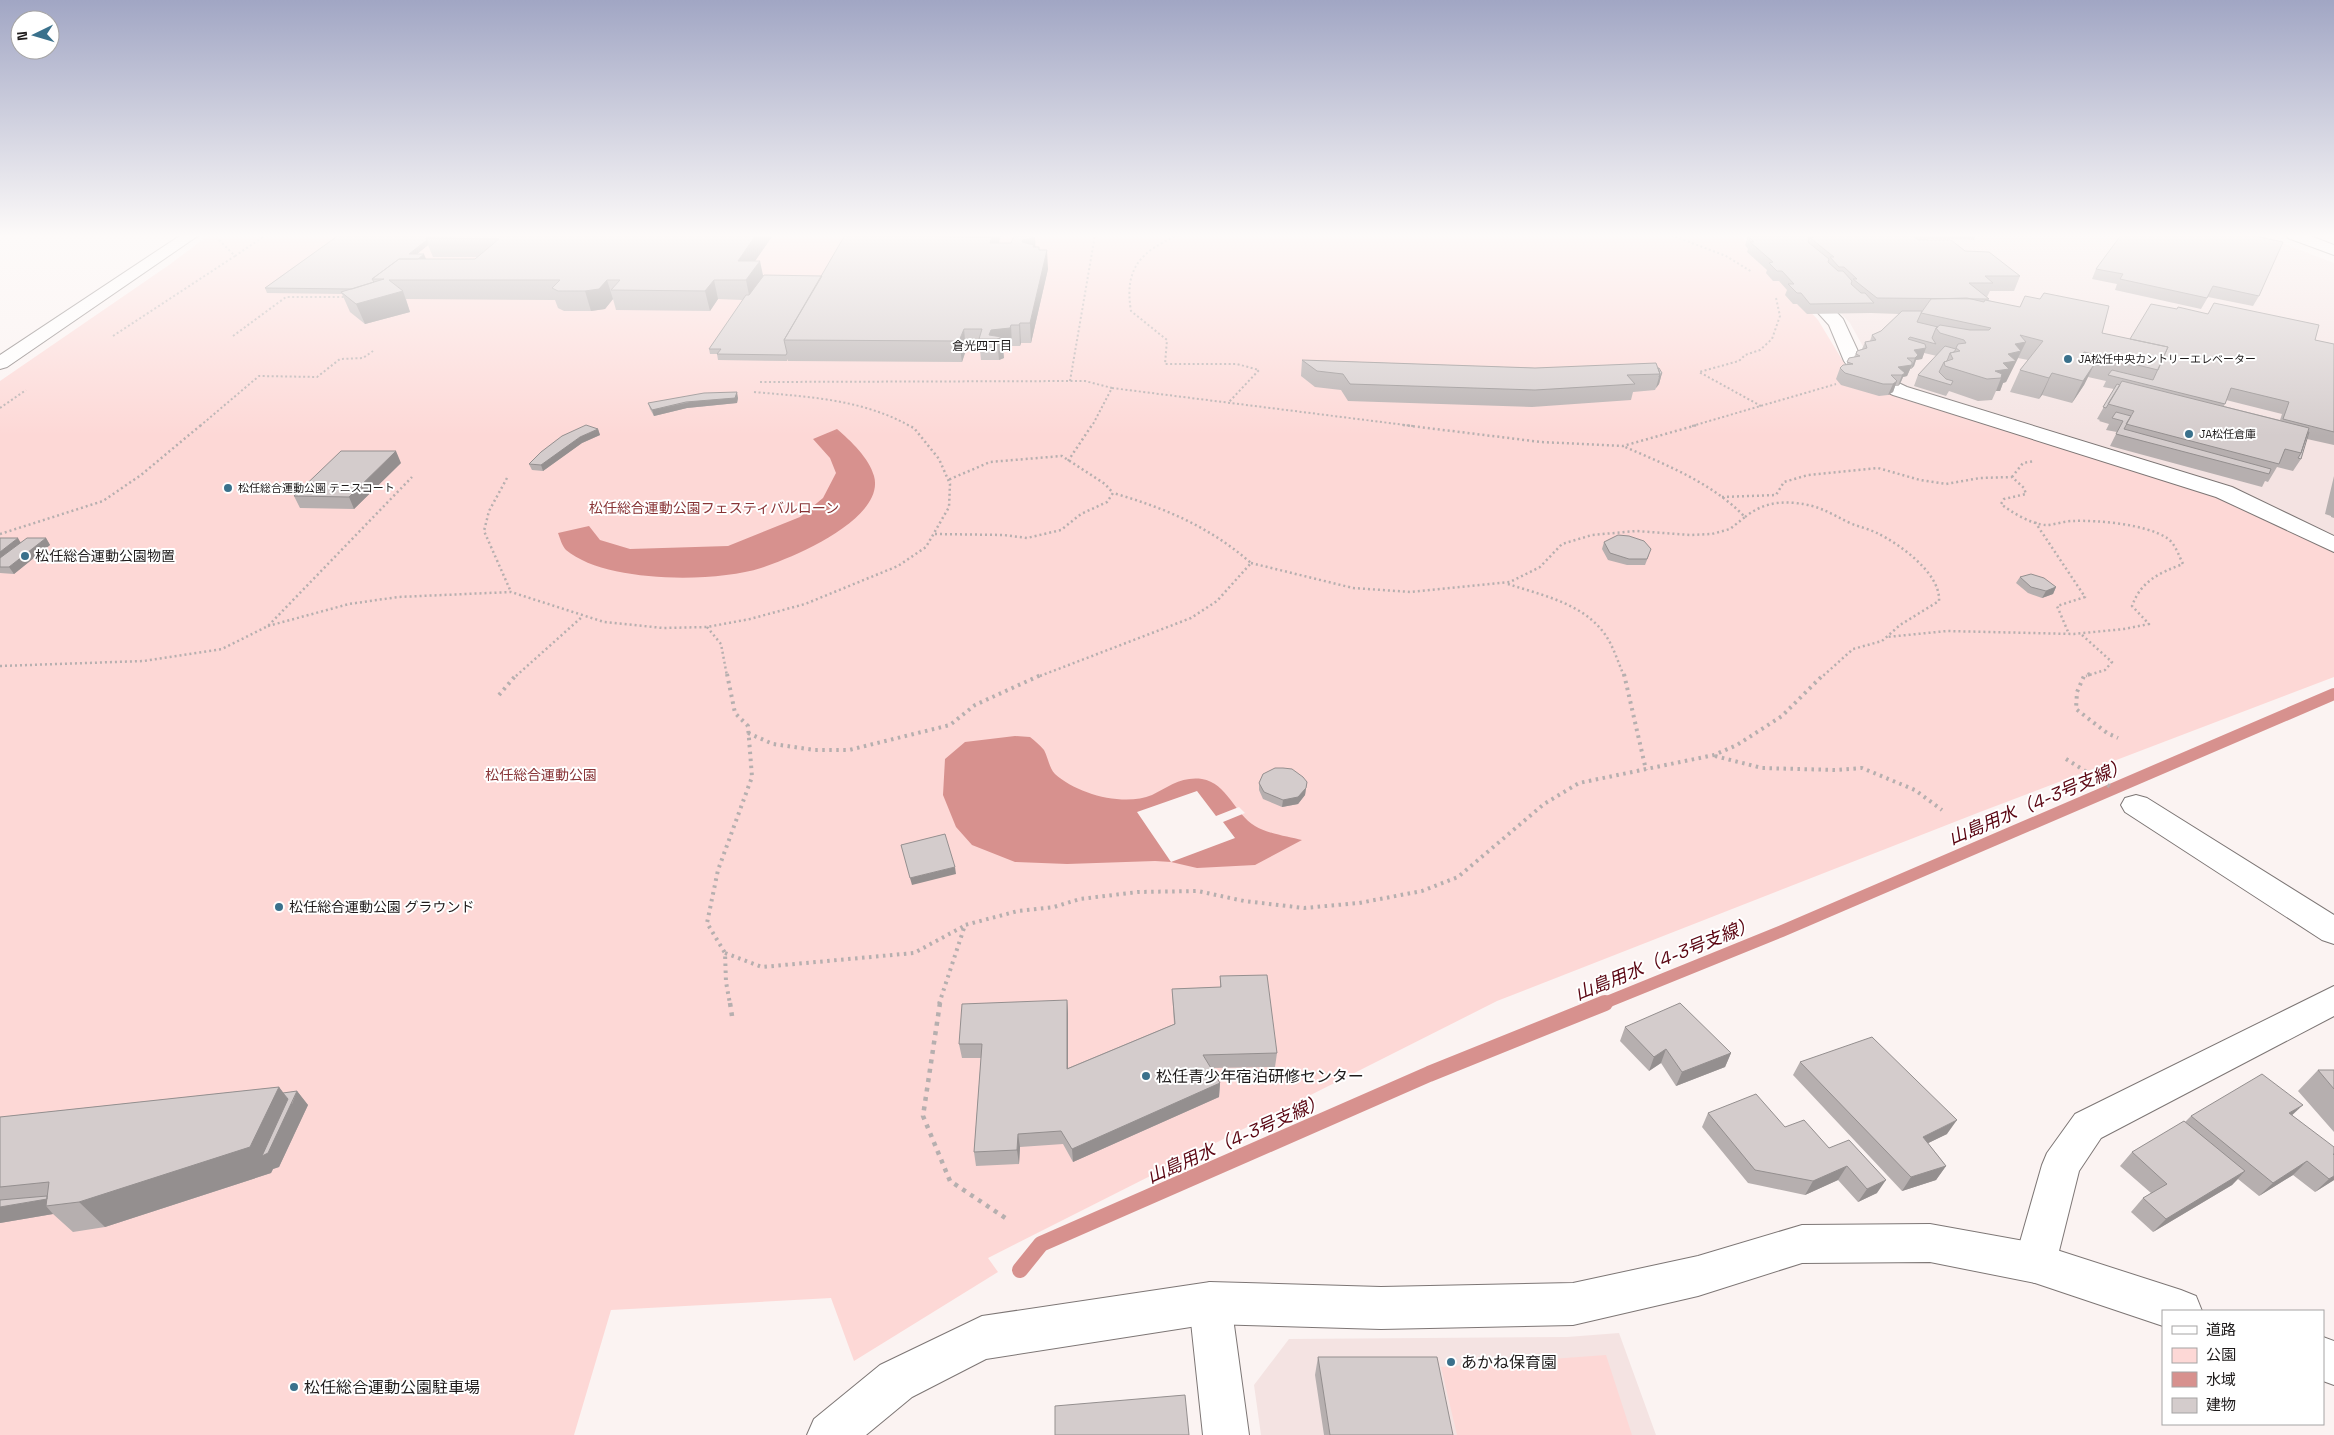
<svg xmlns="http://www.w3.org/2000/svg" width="2334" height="1435" font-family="'Space Grotesk','Noto Sans JP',sans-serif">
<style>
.built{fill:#f4e3e2}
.green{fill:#fdd8d6}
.water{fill:#d7918e}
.pier{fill:#fbf3f2}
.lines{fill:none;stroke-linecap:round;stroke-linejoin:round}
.stream-far1{stroke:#d7918e;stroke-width:12}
.stream{stroke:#d7918e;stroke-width:16}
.minor-casing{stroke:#7d7675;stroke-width:2}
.tertiary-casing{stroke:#7d7675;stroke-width:2}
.trunk-casing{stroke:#7d7675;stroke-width:2}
.path-far3{stroke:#b6afaf;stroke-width:2;stroke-dasharray:2 2.5;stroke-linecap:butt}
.path-far2{stroke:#b6afaf;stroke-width:2.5;stroke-dasharray:2 3;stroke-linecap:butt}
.path-far1{stroke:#b6afaf;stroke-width:4;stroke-dasharray:2.5 4.5;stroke-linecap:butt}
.path{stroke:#b6afaf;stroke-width:4.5;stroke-dasharray:4 5.5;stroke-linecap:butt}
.minor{fill:#fff;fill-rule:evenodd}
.tertiary{fill:#fff;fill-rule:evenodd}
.trunk{fill:#fff;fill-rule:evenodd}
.wall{fill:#b6afaf;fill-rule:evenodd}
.shaded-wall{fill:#948f8f}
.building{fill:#d4cccc;stroke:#948f8f}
.poi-dot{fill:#3a718c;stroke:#fff;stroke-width:2}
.labels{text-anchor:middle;stroke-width:4;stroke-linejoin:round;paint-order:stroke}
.far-poi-label{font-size:11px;fill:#1e1b1b;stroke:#fff;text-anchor:start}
.far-neighbourhood-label{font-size:12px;fill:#1e1b1b;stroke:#fff}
.park-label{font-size:14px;fill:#883436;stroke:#fff}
.poi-label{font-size:14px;fill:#1e1b1b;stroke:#fff;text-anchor:start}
.near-poi-label{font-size:16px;fill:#1e1b1b;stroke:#fff;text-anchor:start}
.near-water-label{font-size:18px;font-style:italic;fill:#5a0511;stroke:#fff}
</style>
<rect width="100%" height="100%" fill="#fbf3f2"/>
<path class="built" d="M1767,235h494l73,28v275l-423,-148 -35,-20 -26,-47z
M1619,1333l37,102h-395l-7,-50 35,-46 278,-2z"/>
<path class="green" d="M209,235h1531l78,85 34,56 47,22 279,83 46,17 110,54v125l-354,135 -483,189 -509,257 10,14 -144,89 -23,-63 -220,12 -37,125h-574v-1054l169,-116z
M1606,1355l26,80h-175l-16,-68z"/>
<path class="water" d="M837,429c14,12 32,29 37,47 12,43 -82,82 -113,92 -47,15 -156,15 -195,-18 -4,-4 -6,-12 -8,-17l31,-7 11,14 30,9 98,-3 72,-29 23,-19 13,-25 -6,-15 -17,-19z
M1015,736l15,1c5,4 10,8 14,13 4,7 5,18 11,24 22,20 69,33 97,21 16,-8 30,-19 50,-16 25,4 33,35 53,47 11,7 34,11 47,14l-47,25 -58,3 -26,-6 -16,-1 -88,3 -52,-2 -43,-17 -16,-18 -13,-32 2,-36 20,-17z"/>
<path class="pier" d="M1197,791l19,25 23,-9 6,6 -22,9 12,16 -64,24 -34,-50z"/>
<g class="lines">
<path class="stream-far1" d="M1602,1004l180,-73 552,-237"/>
<path class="stream" d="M1020,1270l21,-26 388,-170 176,-71"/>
<defs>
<path id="minor" d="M1747,235h16l80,84 19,41 7,9 38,18 325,100 102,49v16l-118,-55 -323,-102 -38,-18 -11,-16 -15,-36z
M2136,795l11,3 187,117v29l-12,-4 -197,-128 -4,-7 4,-7z
M2334,986v30l-233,122 -22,33 -23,92 -6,14 -15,6 -15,-6 -6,-14 28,-98 5,-12 28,-39z
M1210,1282l15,6 6,15 18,132h-46l-14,-132 6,-15z"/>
<path id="tertiary" d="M181,235h18l-192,132 -7,2v-14z
M1930,1224l105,19 146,47 15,6 6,15h-39v15l-128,-43 -105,-21 -128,1 -104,33 -125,29 -192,4 -171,-5 -224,35 -74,38 -46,38h-59l7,-16 66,-54 102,-49 228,-34 171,5 192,-4 125,-27 104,-31z
M2323,1337l11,4v44l-11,-4z"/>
<path id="trunk" d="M2286,235h22l26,10v10l-46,-17z"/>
</defs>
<use href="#minor" class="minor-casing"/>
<use href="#tertiary" class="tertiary-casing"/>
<use href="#trunk" class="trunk-casing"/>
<path class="path-far3" d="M1179,235c-39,16 -55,34 -48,76l36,29 -2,24h72l22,6 -30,32
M1671,235l55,21 26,16
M235,256l31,-21
M113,336l122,-80 -18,-18
M233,336l53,-39h61
M1070,381l25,-146
M760,382l325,-1 27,7 -20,38
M1112,388l301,38
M754,392c55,5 107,7 156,34
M1761,406l-62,-34 40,-11 6,-6 15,-5 12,-11 8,-23 -4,-18
M0,408l26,-18
M200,426l59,-50 58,1 23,-18 23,-1 10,-7
M1692,426l144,-42"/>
<path class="path-far2" d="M1403,425l138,17 82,4 74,-21
M1068,461l24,-36
M2012,477l11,-14 12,-2
M507,478l-18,33 -5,20 27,61
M1722,497l54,-2 8,-13 24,-7 70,-7 42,12 26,4 34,-6 32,-1 12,11 2,6 -22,5 -3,5c10,8 32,21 45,21 8,0 18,-4 27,-4 25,-1 72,3 94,17 8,5 12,18 16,26 -24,9 -42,17 -51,42l17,18 -25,5 -50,5 -127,-3 -60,6
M1745,517c15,-12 31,-16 50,-14 24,2 36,11 57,21 8,3 17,5 25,9 23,11 64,41 62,68l-39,24 -18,16 -29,8 -30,27
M2035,522l50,75 -28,9 12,28
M0,534l103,-33 38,-26 60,-50
M935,534l69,1 23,3 34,-8 20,-16 26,-12 6,-9 -8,-9 -43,-28 -72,6 -42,18
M1251,563l102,25 58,4 99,-10 30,-15 22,-23 30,-9 44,-4 54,4 22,-1 18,-5 15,-12c-34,-35 -79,-52 -122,-71
M1508,584c33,11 74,19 96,49 9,12 14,29 20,43
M268,626l81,-22 49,-7 113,-5 93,30 59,6 44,-1 43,-8 55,-15 93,-38 28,-19 23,-40 1,-23 -11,-25 -25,-31 -6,-3
M707,627l14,17 6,32
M2082,635l30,27 -7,8 -19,6
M0,666l144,-5 78,-12 46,-23 144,-149
M516,676l67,-60
M1040,676l151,-58 26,-17 34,-38c-41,-36 -86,-55 -138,-70"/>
<path class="path-far1" d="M727,674l8,39 13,13 4,51 -34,93 -11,53 18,30 1,29 4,22
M1624,674l22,96
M2090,674l-6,2 -7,16 -1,17 31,24 11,5
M499,695l18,-21
M748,733l25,11 42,6h34l101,-25 25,-20 68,-31
M1715,756l47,12 73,2 27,-2 53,22 27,20
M2066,759l45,28
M725,953l37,14 152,-14 50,-27
M939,1004l26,-79 53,-14 36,-4 26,-8 58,-7 60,-1 46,10 60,7 55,-5 63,-12 36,-14 86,-73 35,-21 135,-28 23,-10 45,-29 42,-42"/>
<path class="path" d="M730,1003l2,13
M940,1003l-17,113 27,65 57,38"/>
<use href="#minor" class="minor"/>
<use href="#tertiary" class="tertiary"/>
<use href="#trunk" class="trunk"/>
</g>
<path class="wall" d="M339,235h434l-18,26 8,15h59l23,-41h156l-2,8 40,4v3l9,19 -17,74h-10l-1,3h-8l-1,3 -8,1 1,8 -5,2h-18l-1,-10h-14l-4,12 -174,-1v-2l-1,2 -69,-1 -1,-6h-7l-1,-5 34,-49 -25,-1 -8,12 -94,-1 -3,-11 -8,10 -14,2h-27l-6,-3 -3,-8 -149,-1 4,13 -45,12 -15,-12 -8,-18 -75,-1 -2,-5zM428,245l5,12h44l-2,2h-49l-9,-5z
M1976,235l-2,5 -45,-1 -1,1 37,11 55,25 -6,15h-24l-3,6 2,2 -1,1 114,33 28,6 47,-30 31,5 6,-11 101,37 19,4v101l-27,-6 -6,20 -8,12 -16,-4 -9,15 -3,-1 -3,6 -152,-41 7,-14 -11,-2 3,-6 -10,-3 1,-1 -3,-1 17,-30 -11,-2 3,-6 -18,-4 -4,8 -12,18 -30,-8 -3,4 -29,-7 10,-22 8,-10 -10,-2 -12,24 -3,1 -3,8h-4l-4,9 -14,1 -29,-10 -3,5 -32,-10 4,-11 19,-19 -13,-3 -2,6 -6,1 -2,6 -3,3h-1l-3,7 -4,1 -3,7 -2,2h-3l-2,6 -5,3 -9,1 -38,-11 -5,-6 4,-11 6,-3 3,-7 5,-1 3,-6 5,-2 3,-7 5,-1 2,-6 9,-4 18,-17 -28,-1 -64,1 -10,-10h-4l-8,-9 2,-5 -8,-9h-6l-7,-8 1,-3 -20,-18 1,-3 -3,-4 3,-9zM2226,400l56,14 -2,6 -56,-14z
M2121,235l138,61 -6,10 -45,-9 -7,12 -86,-19 2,-6 -25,-5 4,-10z
M1302,360l233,8h123l4,5 -3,11 -3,4 -1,2 -22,2 -2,8 -99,7 -184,-6 -7,-11 -26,-3 -14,-11z
M738,398l-1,5 -50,5 -33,8 -4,-7 -2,-6z
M598,429l2,6 -18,8 -39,28 -11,-1 -3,-6z
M401,463l-47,46 -54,-1 -6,-12z
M2334,476v42l-3,-1v-1l-6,-2z
M0,538l21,4 25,-4 4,7 -36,29 -14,-1z
M1604,542l45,13 -4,10h-18l-19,-5 -6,-11z
M2020,577l36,10 -3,7 -11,4 -14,-5 -12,-10z
M1307,782l-2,13 -7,9 -16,3 -19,-8 -4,-9v-7z
M1220,976l57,77 -2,14 -64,1 9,15 -1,14 -146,65 -10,-18 -43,3 -1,17 -43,2 -2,-14 7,-94h-19l-3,-14 108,-44 1,14v54l106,-44 -2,-35 48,-2z
M1625,1027l106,26 -6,14 -49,19 -15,-23 -12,8 -29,-30z
M1800,1062l147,72 -19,9 18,23 -10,14 -34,11 -109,-116z
M2318,1070h16v62l-36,-41z
M279,1087l4,6 14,-2 11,14 -29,62 -6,2 -2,4 -166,54 -32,5 -20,-18 -53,9v-106z
M1708,1113l77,14 44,21 48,45 -19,9 -20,-22 -33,15 -57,-12 -46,-56z
M2292,1115l42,40v25l-19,12 -22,-17 -34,21 -21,-17 -6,6 -79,47 -22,-20 12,-14 8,-5 -31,-27 12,-14 53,-30 6,-6z
M1318,1357l135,78h-129l-9,-60z"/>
<path class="shaded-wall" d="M756,235h17l-31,45 -4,-19z
M995,235h6l-7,21 -2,-14z
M1035,238l1,18 -14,-14 1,-2z
M427,240l1,5 -17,14 -2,-5z
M1047,250l1,19 -17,74 -1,-20z
M424,254l2,5 -33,21z
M760,261l4,19 -14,20 -4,-20z
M607,280l6,19 -8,10 -14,2 -6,-20z
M714,280l4,19 -8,12 -5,-20z
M403,291l7,21 -45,12 -9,-20z
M1020,323l1,20 -1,3 -1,-21z
M1011,325l1,21 -1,3 -8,1 1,8 -5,2 -2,-21 -8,-4 2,-5z
M964,329l2,21 -4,12 -3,-21z
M2026,342l-20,40 -3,1 -3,8h-4l5,-13 -6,-7 20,-27z
M1926,348l-4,11 -6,1 -2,6 -3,3 4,-11 -1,-8z
M2095,363l-11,22 -12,18 11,-22z
M1912,365l-5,11 -4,1 -3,7 -2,2 4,-11 -4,-8z
M1662,373l-3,11 -3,4 3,-11z
M2052,373l-10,22 -3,4 10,-21z
M1897,381l-4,11 -5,3 5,-11z
M737,392l1,6 -1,5 -50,5 -33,8 -2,-6z
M598,429l2,6 -18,8 -39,28 -2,-6 39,-28z
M396,451l5,12 -47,46 -5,-12z
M18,538l4,7 -22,17v-10z
M46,538l4,7 -36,29 -5,-7z
M2056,587l-3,7 -11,4 4,-7z
M1306,788l-1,7 -7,9 -16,3 1,-7z
M955,867l1,7 -44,11 -2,-7z
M1067,1000l1,14v69l-1,-14z
M1666,1049l-5,14 -12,8 5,-14z
M1731,1053l-6,14 -49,19 6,-14z
M1220,1083l-1,14 -146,65 -1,-13z
M279,1087l13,17 5,-13 11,14 -29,62 -6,2 -2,4 -166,54 -26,-25z
M2303,1105l-14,13v-5z
M1957,1120l-10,14 -33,16 9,-13z
M1018,1134l2,13 -1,17 -2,-14z
M2307,1161l-14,14 -34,21 14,-13z
M1847,1166l-9,14 -33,15 8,-14z
M1946,1166l-10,14 -34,11 9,-14z
M2245,1171l-13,14 -79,47 13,-13z
M2334,1176v4l-19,12 14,-13z
M1886,1180l-9,13 -19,9 9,-13z
M65,1196l-19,10 7,8 -53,9v-16z"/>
<path class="building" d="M339,235h91l-4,3 1,2 -18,14h15l-6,5h-19l-27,20 2,3 -22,7 -87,-1z
M430,235h326l-18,26h22l-14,19h-32l-9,11 -94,-1 9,-10h-13l-8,9 -14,2h-27l-6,-3 8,-8h-171l14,11 -47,13 -15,-12 43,-13h-12l27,-20h76l24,-20 -73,-1z
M845,235l147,2 -2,6h21l3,-7h16l5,2 -12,2 -1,2 12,3 -1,2h6v3h8l-17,73h-10l-1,2h-8l-1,3 -19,2 -2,5 13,2 -5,2h-18l3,-10h-18l-5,12 -175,-1z
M876,235h119l-3,7v-5l-117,-1z
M1812,235h100l6,5h33l14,11 24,1 31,24h-35l8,7h-24l20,16 -112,-1 -24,-19h4l-13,-12h-5l-9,-10h4l-25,-20h5z
M2121,235h129l33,7 -24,54 -46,-10 -6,12 -87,-19 3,-5 -27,-5z
M1748,236h58l3,2 -1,4 21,17 -1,3 10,9h5l9,10 -1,3 10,9h4l9,10 -64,1 -9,-11h-4l-9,-9h6l-12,-13h-5l-8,-8 4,-1 -23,-20h4z
M764,275l58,1 -38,64 3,13 -1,2 -69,-1 4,-5h-12l37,-54h3z
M2044,293l65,13 -7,27 66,14 -10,23 -74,-18 -1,3 12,8 -12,18 -31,-8 -3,5 -29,-8 23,-29 -23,-6 6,7 -11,2 6,7 -13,3 8,7 -13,2 6,6 -14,2 7,3 -1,4 -14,1 -42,-13 -1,-4 9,-3 -3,-6 10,-2 -4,-3 2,-4 8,-1 -2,-3 -24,-7 -4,-5 4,-3 30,5h19l2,-2 -70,-15 10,-14 36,-1 17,4 1,-2 35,7 5,-11 15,3z
M2214,303l105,22 -4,15 19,4v88l-51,-13 6,-17 -58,-14 -6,16 -117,-29 4,-5 41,10 15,-33 -38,-8 21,-35 26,5 1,-2 30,7z
M1902,311h20l-5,11 21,5 -2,1 -4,10 4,6 -26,-7 -2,2 17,5 1,4 -12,2 4,5 -3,3h-8l5,4v3l-14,2 7,6 -3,2h-11l6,6 -4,3h-10l-38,-11 -5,-5 3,-3 10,-1 -6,-2 2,-4 11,-2 -4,-2 1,-3 10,-3 -2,-6 11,-2 -4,-5 9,-4z
M1945,346l11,3 -2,3 -4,1 -3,8 -3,1 -5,10 7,7 7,2 -2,4 -33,-10z
M1302,360l233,8 121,-5 4,11 -33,1 8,9 -100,6 -185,-6 -7,-10 -26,-3z
M1658,368h1l3,5 -3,4 1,-3z
M2122,381l187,47 -8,25 -16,-4 -6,15 -153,-40 8,-13 -26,-7z
M2117,384l3,1 -14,23 -3,-1z
M737,392l-2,6 -49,4 -34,8 -4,-7 56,-10z
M2116,412l15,4 -7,13 147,40 -2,5 -153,-40 7,-13 -11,-3z
M586,425l12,4 -18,8 -39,28 -12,-1 12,-12 21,-16z
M2308,432h1l-8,27 -3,-1 3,-5z
M341,451h55l-47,46 -55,-1z
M1618,535l11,1 15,5 7,8 -4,10h-18l-19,-6 -6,-11z
M0,538h18l-18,14z
M27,538h19l-37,29h-9v-9z
M2031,574l13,4 12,9 -10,4 -15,-4 -11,-10z
M1275,768h8l9,1 11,8 4,5 -1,6 -8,9 -15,3 -19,-8 -5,-9 4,-9z
M945,834l10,33 -45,11 -9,-33z
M1267,975l10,78 -74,2 17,28 -148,66 -11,-18 -43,3 -1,16 -43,2 8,-108h-23l3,-40 105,-4v69l108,-45 -3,-35 49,-2 -1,-11z
M1680,1003l51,50 -49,19 -16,-23 -12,8 -29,-30z
M1872,1037l85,83 -34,17 23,29 -35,11 -111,-115z
M2318,1070h16v19z
M2262,1074l41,31 -14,8 45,34v7h-1l1,1v21l-5,3 -22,-18 -34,22 -82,-67z
M279,1087l-29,60 -171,55 -33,4 3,-24 -49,5v-70z
M297,1091l-29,62 -6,3 26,-57 -5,-6z
M1756,1094l29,33 19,-7 25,28 20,-8 37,40 -19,9 -20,-23 -34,15 -58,-11 -47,-57z
M2184,1121l61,50 -79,48 -23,-21 24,-14 -35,-32z
M47,1196v3l-47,8v-7z
M1318,1357h119l16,78h-123z
M1185,1395l4,40h-134v-29z"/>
<linearGradient id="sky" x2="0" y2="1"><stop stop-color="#a1a6c4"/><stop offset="0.54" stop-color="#fdfaf9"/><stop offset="1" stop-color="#fdfaf9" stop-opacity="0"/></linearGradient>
<rect width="2334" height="436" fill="url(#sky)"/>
<g class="poi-dot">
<circle cx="2068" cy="359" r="5"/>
<circle cx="2189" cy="434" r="5"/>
<circle cx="228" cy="488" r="5"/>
<circle cx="25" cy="556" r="5"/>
<circle cx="279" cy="907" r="5"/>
<circle cx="1146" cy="1076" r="5"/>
<circle cx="1451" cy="1362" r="5"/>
<circle cx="294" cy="1387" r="5"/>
</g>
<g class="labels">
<g class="far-poi-label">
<text x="2078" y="363">JA松任中央カントリーエレベーター</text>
<text x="2199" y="438">JA松任倉庫</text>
<text x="238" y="492">松任総合運動公園 テニスコート</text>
</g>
<g class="far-neighbourhood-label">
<text x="982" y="350">倉光四丁目</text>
</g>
<g class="park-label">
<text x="714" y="513">松任総合運動公園フェスティバルローン</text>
<text x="541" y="780">松任総合運動公園</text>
</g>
<g class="poi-label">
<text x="35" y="561">松任総合運動公園物置</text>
<text x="289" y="912">松任総合運動公園 グラウンド</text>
</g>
<g class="near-poi-label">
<text x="1156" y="1082">松任青少年宿泊研修センター</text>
<text x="1461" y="1368">あかね保育園</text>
<text x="304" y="1393">松任総合運動公園駐車場</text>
</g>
<g class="near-water-label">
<text transform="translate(2038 802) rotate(-23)" y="6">山島用水（4-3号支線）</text>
<text transform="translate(1665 959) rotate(-22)" y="6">山島用水（4-3号支線）</text>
<text transform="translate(1236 1139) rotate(-24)" y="6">山島用水（4-3号支線）</text>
</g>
</g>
<rect x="2162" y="1310" width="162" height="115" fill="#ffffff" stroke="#a5a4a4"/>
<rect x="2172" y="1326" width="25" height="8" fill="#ffffff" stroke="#a5a4a4"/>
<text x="2206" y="1335" font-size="15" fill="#1e1b1b">道路</text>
<rect x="2172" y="1348" width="25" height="15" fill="#fdd8d6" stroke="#a5a4a4"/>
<text x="2206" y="1360" font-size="15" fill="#1e1b1b">公園</text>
<rect x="2172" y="1372" width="25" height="15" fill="#d7918e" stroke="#a5a4a4"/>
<text x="2206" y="1385" font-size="15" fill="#1e1b1b">水域</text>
<rect x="2172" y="1398" width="25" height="15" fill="#d4cccc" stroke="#a5a4a4"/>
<text x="2206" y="1410" font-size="15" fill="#1e1b1b">建物</text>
<g transform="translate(35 35) rotate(265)"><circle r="24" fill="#ffffff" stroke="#a5a4a4"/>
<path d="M0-4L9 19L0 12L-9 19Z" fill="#3a718c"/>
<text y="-8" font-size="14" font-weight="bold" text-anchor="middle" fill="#1e1b1b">N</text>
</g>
</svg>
